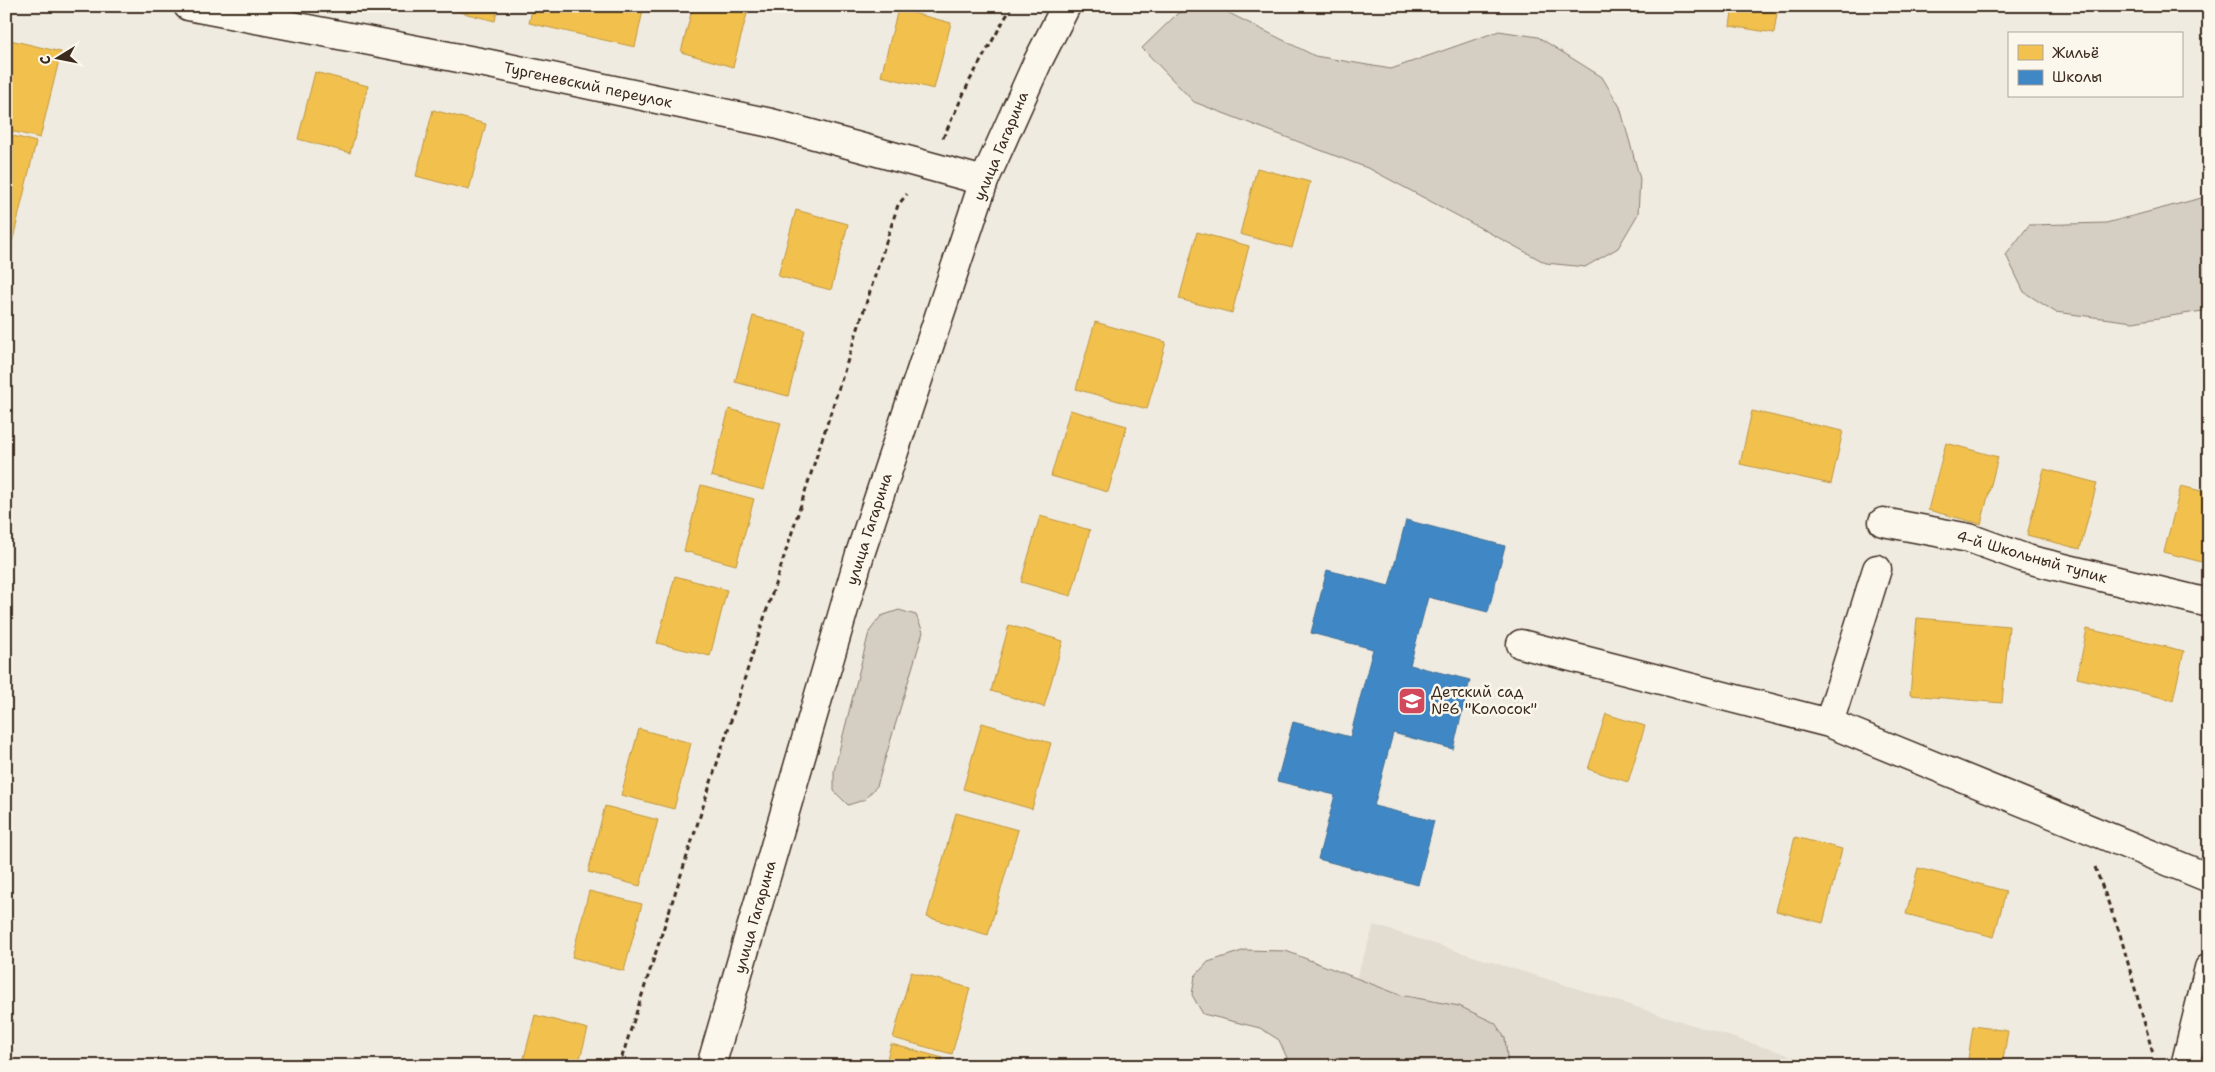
<svg xmlns="http://www.w3.org/2000/svg" width="2215" height="1072" font-family="'Shantell Sans',sans-serif">
<style>
.built{fill:#e2dcd1}
.green{fill:#d5cec3;stroke:#887c70}
.homes{fill:#f2c14e;stroke:#bb9440}
.schools{fill:#3f88c5;stroke:#3e6c93}
.lines{fill:none;stroke-linecap:round;stroke-linejoin:round}
.minor-casing{stroke:#3b2a1e;stroke-width:31}
.major-casing{stroke:#3b2a1e;stroke-width:31}
.path{stroke:#3b2a1e;stroke-width:3;stroke-dasharray:5 4;stroke-linecap:butt}
.minor{stroke:#fbf7ec;stroke-width:28}
.major{stroke:#fbf7ec;stroke-width:28}
.labels{text-anchor:middle;stroke-width:5;stroke-linejoin:round;paint-order:stroke}
.street-label{font-size:15px;fill:#3b2a1e;stroke:#fbf7ec}
.poi-label{font-size:15px;fill:#3b2a1e;stroke:#fbf7ec;text-anchor:start}
</style>
<rect width="100%" height="100%" fill="#f0ebe0"/>
<filter id="ink" filterUnits="userSpaceOnUse"><feTurbulence type="fractalNoise" baseFrequency=".02" numOctaves="2"/><feDisplacementMap in="SourceGraphic" scale="10" xChannelSelector="R" yChannelSelector="G"/><feConvolveMatrix kernelMatrix="1 2 1 2 8 2 1 2 1" color-interpolation-filters="sRGB"/></filter>
<g filter="url(#ink)">
<path class="built" d="M1374,925l450,141h-497z"/>
<path class="green" d="M1215,6l100,50 76,13 108,-38 39,6 64,40 18,30 20,72 -2,35 -20,34 -33,19 -39,-4 -176,-94 -176,-67 -52,-54 36,-35z
M2209,196v114l-76,12 -78,-10 -31,-20 -18,-37 23,-30 77,-2z
M899,610l17,5 7,17 -46,154 -13,14 -16,5 -14,-14v-20l35,-139 12,-16z
M1245,950l41,1 114,44 59,11 36,17 10,15 3,28h-226l5,-8 -8,-18 -19,-12 -57,-14 -11,-19 3,-19 13,-14z"/>
<path class="homes" d="M436,6h62l-3,15z
M533,6h111l-9,41 -106,-24z
M693,6h56l-16,61 -52,-15z
M1733,6h45l-4,27 -44,-7z
M898,9l53,14 -17,66 -53,-13z
M6,39l55,13 -21,86 -34,-8z
M315,72l53,14 -18,67 -52,-14z
M433,110l53,14 -17,66 -53,-14z
M6,134l30,8 -24,101 -6,-1z
M1257,168l53,14 -18,66 -52,-14z
M796,210l52,14 -17,66 -53,-14z
M1197,232l52,14 -17,67 -53,-14z
M753,316l52,14 -17,66 -53,-14z
M1095,322l71,20 -19,67 -71,-20z
M729,409l52,14 -17,67 -53,-14z
M1070,410l57,16 -19,66 -57,-16z
M1752,411l91,20 -12,53 -91,-20z
M1946,443l52,14 -17,67 -53,-14z
M2044,469l53,14 -17,66 -53,-14z
M701,485l53,14 -18,66 -52,-14z
M2181,486l28,7v71l-45,-12z
M1040,516l50,14 -19,66 -50,-14z
M675,576l52,14 -17,66 -53,-13z
M1917,618l92,8 -7,77 -92,-8z
M1009,625l54,16 -19,66 -53,-16z
M2087,629l97,22 -11,49 -96,-22z
M1606,714l39,12 -17,56 -40,-13z
M982,723l69,20 -19,66 -69,-20z
M639,729l52,14 -17,66 -53,-14z
M605,806l53,14 -18,66 -52,-14z
M956,813l62,17 -30,105 -61,-18z
M1795,837l47,12 -19,74 -47,-12z
M1918,868l88,23 -12,46 -88,-23z
M589,891l53,13 -18,67 -52,-14z
M911,972l59,16 -18,66 -59,-16z
M535,1015l53,14 -10,37h-56z
M1973,1026l35,5 -6,35h-35z
M891,1044l52,14 -2,8h-56z"/>
<path class="schools" d="M1406,520l99,26 -17,66 -60,-15 -18,68 60,15 -17,69 -60,-16 -19,73 60,15 -16,64 -100,-26 17,-64 -58,-14 16,-59 57,15 23,-88 -62,-16 16,-63 62,16z"/>
<g class="lines">
<defs>
<path id="minor" d="M188,6l302,58 281,59 213,58
M1883,522l86,16 58,21 182,44
M1521,644l308,79 380,155
M1829,723l48,-154
M2185,1066l24,-98"/>
<path id="major" d="M711,1066l149,-512 124,-373 54,-120 28,-55"/>
</defs>
<use href="#minor" class="minor-casing"/>
<use href="#major" class="major-casing"/>
<path class="path" d="M943,138l27,-58 42,-74
M2095,867l25,67 33,120
M619,1066l279,-861 9,-11"/>
<use href="#minor" class="minor"/>
<use href="#major" class="major"/>
</g>
</g>
<defs>
<symbol id="school-square" viewBox="-11 -11 22 22"><rect x="-9" y="-9" width="18" height="18" rx="4" fill="#d1495b" stroke="#fbf7ec"/><path d="M0-5L7-2L0 1L-7-2ZM-4 1L0 2.5L4 1V4Q0 6-4 4Z" fill="#fff"/></symbol>
</defs>
<g fill-rule="evenodd">
<use href="#school-square" x="1396" y="685" width="32" height="32"/>
</g>
<g class="labels">
<g class="street-label">
<text transform="translate(588 85) rotate(12)" y="5">Тургеневский переулок</text>
<text transform="translate(1001 146) rotate(-67)" y="5">улица Гагарина</text>
<text transform="translate(869 529) rotate(-72)" y="5">улица Гагарина</text>
<text transform="translate(2032 557) rotate(16)" y="5">4-й Школьный тупик</text>
<text transform="translate(755 917) rotate(-74)" y="5">улица Гагарина</text>
</g>
<g class="poi-label">
<text x="1431" y="697">Детский сад<tspan x="1431" dy="17">№6 "Колосок"</tspan></text>
</g>
</g>
<rect width="2215" height="1072" fill="none" stroke="#fbf7ec" stroke-width="25"/>
<rect x="12" y="12" width="2190" height="1047" fill="none" stroke="#3b2a1e" stroke-width="2" filter="url(#ink)"/>
<rect x="2008" y="32" width="175" height="65" fill="#fbf7ec" stroke="#aea59a"/>
<rect x="2018" y="45" width="25" height="15" fill="#f2c14e" stroke="#aea59a"/>
<text x="2052" y="58" font-size="15" fill="#3b2a1e">Жильё</text>
<rect x="2018" y="70" width="25" height="15" fill="#3f88c5" stroke="#aea59a"/>
<text x="2052" y="82" font-size="15" fill="#3b2a1e">Школы</text>
<g transform="translate(58 58) rotate(260)" stroke="#fbf7ec" stroke-width="4" paint-order="stroke">
<path d="M0-4L9 19L0 12L-9 19Z" fill="#3b2a1e"/>
<text y="-8" font-size="14" font-weight="bold" text-anchor="middle" fill="#3b2a1e">С</text>
</g>
</svg>
